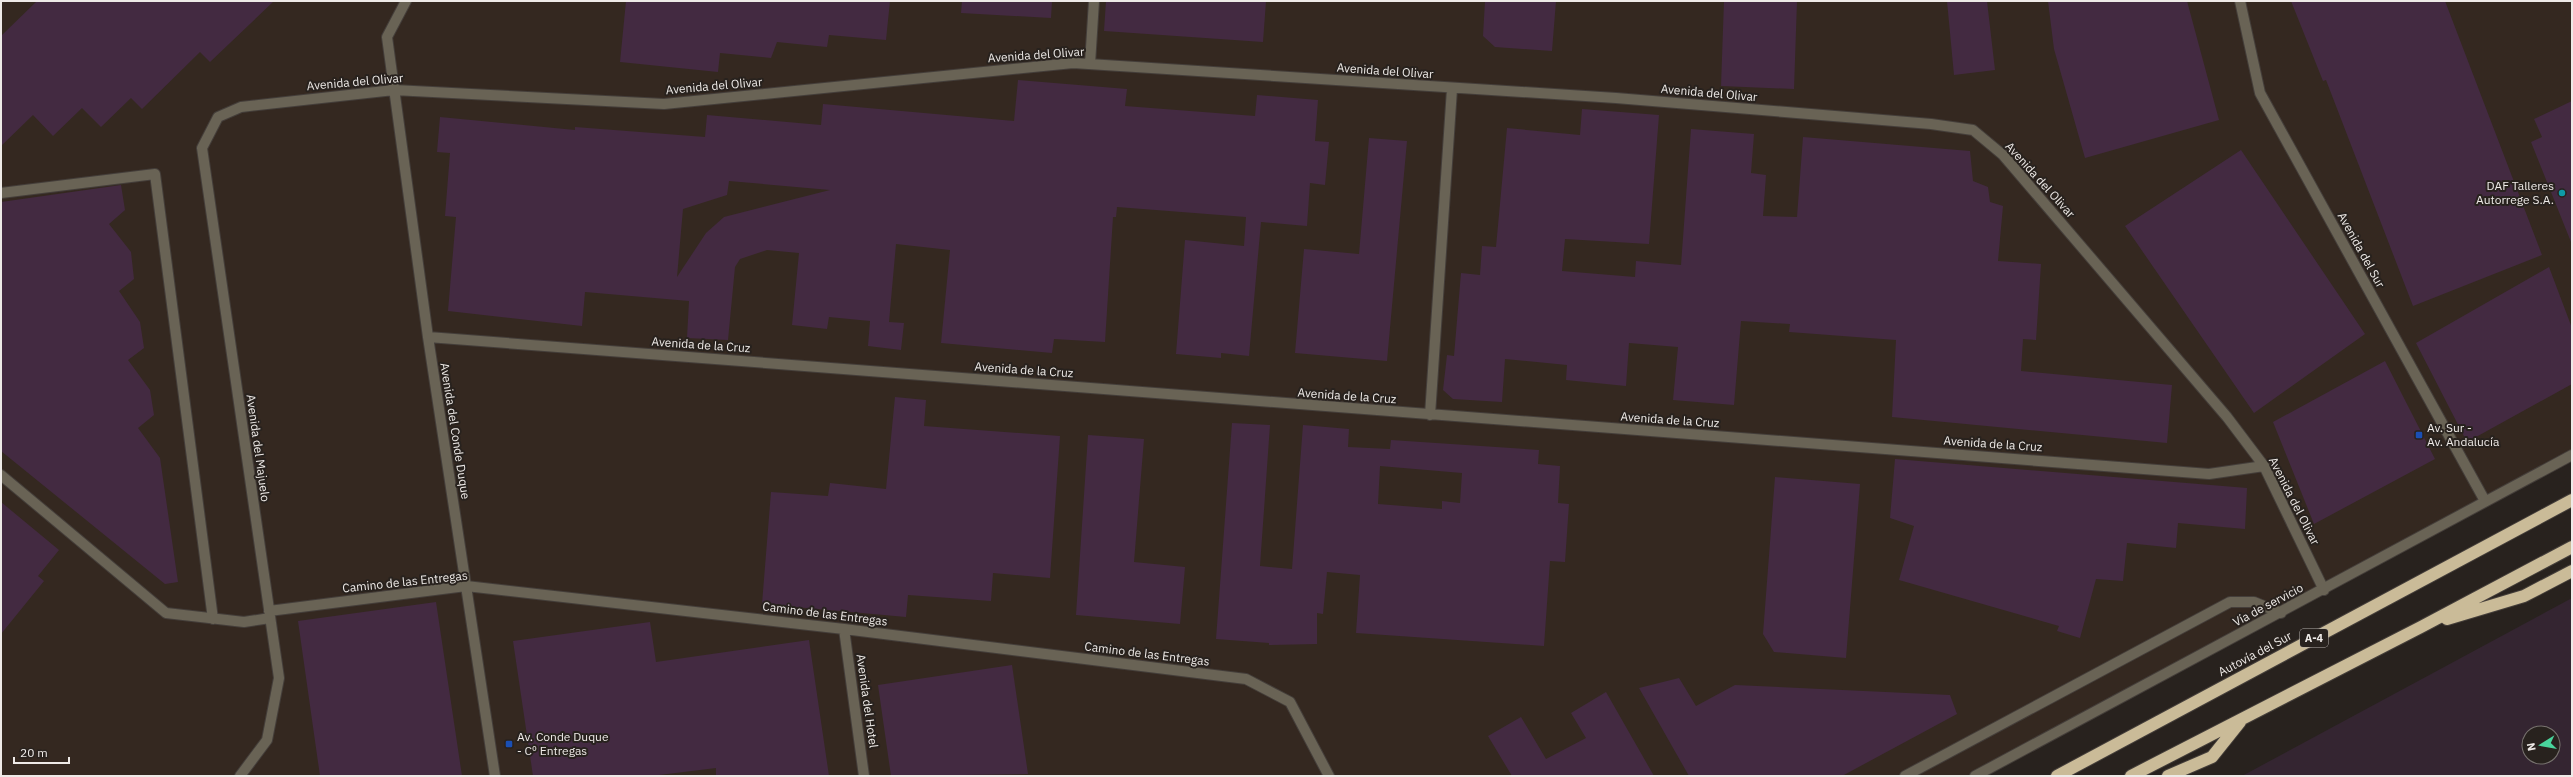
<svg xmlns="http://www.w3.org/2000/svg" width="2573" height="777" font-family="'IBM Plex Sans',sans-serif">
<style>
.built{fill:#342820}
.education{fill:#342531;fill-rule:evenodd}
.building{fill:#432a41;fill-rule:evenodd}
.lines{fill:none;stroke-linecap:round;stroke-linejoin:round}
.minor-casing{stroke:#443e3a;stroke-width:12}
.highway-casing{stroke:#443e3a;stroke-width:14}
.minor{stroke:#696355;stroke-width:10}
.highway{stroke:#cabb98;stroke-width:12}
.culture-dot{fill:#0f9aa8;stroke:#28221e;stroke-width:1.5}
.transit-dot{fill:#1a4fb4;stroke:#28221e;stroke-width:1.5}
.labels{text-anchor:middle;stroke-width:4;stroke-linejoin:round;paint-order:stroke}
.shield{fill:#28221e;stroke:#b3aeab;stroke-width:1}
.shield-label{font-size:11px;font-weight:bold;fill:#eeeae7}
.street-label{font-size:12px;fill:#eeeae7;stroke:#28221e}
.poi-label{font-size:12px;fill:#eeeae7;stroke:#28221e;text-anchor:start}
</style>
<rect width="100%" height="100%" fill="#28221e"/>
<path class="built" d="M1,1h2571v457l-597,318h-1974z"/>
<path class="education" d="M2572,598v178h-330zM2529,733h24v24h-24z"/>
<path class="building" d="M37,1h237l-64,61 -10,-10 -58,57 -11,-11 -30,29 -19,-19 -29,28 -20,-21 -32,31v-110z
M626,1h264l-4,39 -57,-5 -2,12 -50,-5 -6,16 -51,-5 -2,19 -98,-10z
M962,1h90l-1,17 -90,-5z
M1106,1h160l-3,41 -159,-11z
M1485,1h71l-4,50 -57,-4 -12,-11z
M1724,1h73l-3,88 -73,-3z
M1947,1h40l8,69 -41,5z
M2048,1h139l32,119 -134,38 -31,-109z
M2291,1h154l97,254 -129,51 -87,-226 -3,1z
M1018,80l109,9 -2,17 130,10 2,-21 61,5 -3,41 14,1 -4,43 -15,-2 -3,43 -46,-4 -12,134 -28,-3v5l-45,-4 9,-114 59,6 2,-29 -129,-10 -1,10h-3l-8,125 -51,-3 -2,14 -111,-10 9,-93 -54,-6 -7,78 15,1 -3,27 -33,-4 2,-25 -41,-4 -2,12 -35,-4 7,-72 -32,-3 -27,9 -5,8 -7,73 -41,-2 2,-37 -104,-9 -3,34 -134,-15 8,-94 -11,-1 5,-63 -13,-1 3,-35 135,13v-3l130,10 2,-22 114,10 2,-21 191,17zM729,181l101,9 -106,27 -18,16 -29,44 6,-68 44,-14z
M2572,101v140l-1,1 -40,-100 11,-5 -8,-18z
M1582,109l77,6 -10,129 -84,-5 -3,32 73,6 1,-16 45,4 10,-136 63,5 -3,39 15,2 -3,41 34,1 6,-80 167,14 3,30 15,6 2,15 13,4 -5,55 43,3 -5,76 -13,-1 -2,32 151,14 -5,58 -275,-26 4,-77 -107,-8 1,-8 -49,-3 -7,84 -61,-5 5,-53 -49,-4 -3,43 -60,-6 1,-15 -62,-6 -3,43 -49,-3 -10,-9 4,-35 7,1 7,-83 19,2 2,-29 14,1 11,-119 73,7z
M1369,138l38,3 -20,220 -92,-8 9,-104 55,5z
M2241,150l124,184 -111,79 -129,-187z
M121,185l4,25 -16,14 22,28 3,27 -15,12 21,31 4,26 -16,12 22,30 4,25 -16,13 22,30 18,124 -13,2 -164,-133v-249z
M2549,267l23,61v56l-105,58 -51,-99z
M2385,361l50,98 -121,65 -41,-102z
M895,397l31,3 -2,26 136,10 -10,142 -57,-5 -2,28 -83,-6 -2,22 -144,-13 9,-112 57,4 2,-13 56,6z
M1232,423l38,2 -10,141 32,3 11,-144 46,4 -1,18 42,2 1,-9 148,10 -1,14 22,2 -2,37 11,1 -4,58 -15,-1 -6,85 -188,-13 4,-58 -33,-3 -4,42 -6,-1v31l-48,1v-2l-53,-4zM1380,466l82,7 -2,30 -18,-2v8l-64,-5z
M1088,435l56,4 -10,123 51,5 -5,57 -104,-9z
M1895,459l352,29 -2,41 -67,-6 -2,25 -49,-5 -4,38 -27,-2 -16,59 -23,-7 2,-5 -160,-46 15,-54 -24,-8z
M1775,477l85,7 -14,174 -72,-6 -11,-18z
M1,502l58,48 -21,26 6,5 -43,53z
M436,602l26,174h-142l-22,-155z
M650,622l6,40 153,-22 20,136h-113v-8l-65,8h-118l-20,-135z
M1012,665l16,109 -137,2 -13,-91z
M1679,678l17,28 39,-21 215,10 7,19 -115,62h-153l-50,-88z
M1606,692l48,84h-142l-24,-40 33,-19 25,42 40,-21 -15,-25z"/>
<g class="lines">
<defs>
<path id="minor" d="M406,1l-19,36 41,300 67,439
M2240,1l20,92 225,408
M1090,64l4,-63
M1,193l154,-19 58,445
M428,337l1781,137 55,-8
M1430,415l22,-326
M1,475l165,138 78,9 26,-4
M269,611l197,-25 378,43 402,50 44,23 39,74
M844,629l20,147
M240,776l27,-36 12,-62 -77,-530 16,-31 23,-10 153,-17 270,14 409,-41 543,35 315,26 42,6 30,25 224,262 37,49 60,124
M1905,776l325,-174h24l27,11
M1975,776l597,-321"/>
<path id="highway" d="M2447,619l77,-23 48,-25
M2057,776l515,-276
M2131,776l290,-149 151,-80
M2168,776l44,-19 28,-35"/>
</defs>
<use href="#minor" class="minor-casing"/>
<use href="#highway" class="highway-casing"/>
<use href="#minor" class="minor"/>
<use href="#highway" class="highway"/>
</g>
<circle class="culture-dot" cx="2562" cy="193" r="4"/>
<g class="transit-dot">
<rect x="2415" y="431" width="8" height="8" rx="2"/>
<rect x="505" y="740" width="8" height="8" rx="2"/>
</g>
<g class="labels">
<rect class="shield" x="2300" y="629" width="28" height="18" rx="3"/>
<g class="shield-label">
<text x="2314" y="642">A-4</text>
</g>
<g class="street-label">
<text transform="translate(1036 55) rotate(-4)" y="4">Avenida del Olivar</text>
<text transform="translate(1385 71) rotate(4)" y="4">Avenida del Olivar</text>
<text transform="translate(355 82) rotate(-5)" y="4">Avenida del Olivar</text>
<text transform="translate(714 86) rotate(-5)" y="4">Avenida del Olivar</text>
<text transform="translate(1709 93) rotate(5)" y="4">Avenida del Olivar</text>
<text transform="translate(2040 180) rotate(48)" y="4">Avenida del Olivar</text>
<text transform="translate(2361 250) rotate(61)" y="4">Avenida del Sur</text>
<text transform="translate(701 345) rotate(4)" y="4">Avenida de la Cruz</text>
<text transform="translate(1024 370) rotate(4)" y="4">Avenida de la Cruz</text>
<text transform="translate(1347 396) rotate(4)" y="4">Avenida de la Cruz</text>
<text transform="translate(1670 420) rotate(4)" y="4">Avenida de la Cruz</text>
<text transform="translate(455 431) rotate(81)" y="4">Avenida del Conde Duque</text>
<text transform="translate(1993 444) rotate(4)" y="4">Avenida de la Cruz</text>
<text transform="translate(258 448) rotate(82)" y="4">Avenida del Majuelo</text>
<text transform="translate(2294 501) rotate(63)" y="4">Avenida del Olivar</text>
<text transform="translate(405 582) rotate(-6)" y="4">Camino de las Entregas</text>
<text transform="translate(2268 605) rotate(-28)" y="4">Vía de servicio</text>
<text transform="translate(825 614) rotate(7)" y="4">Camino de las Entregas</text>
<text transform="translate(1147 654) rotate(7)" y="4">Camino de las Entregas</text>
<text transform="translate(2255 654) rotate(-28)" y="4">Autovía del Sur</text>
<text transform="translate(867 701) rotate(82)" y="4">Avenida del Hotel</text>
</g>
<g class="poi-label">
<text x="2554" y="190" text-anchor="end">DAF Talleres<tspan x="2554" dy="14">Autorrege S.A.</tspan></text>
<text x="2427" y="432">Av. Sur -<tspan x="2427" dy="14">Av. Andalucía</tspan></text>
<text x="517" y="741">Av. Conde Duque<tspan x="517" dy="14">- Cº Entregas</tspan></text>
</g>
</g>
<rect width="2573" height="777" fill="none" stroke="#eeeae7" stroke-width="4"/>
<g transform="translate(2541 745) rotate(259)"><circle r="19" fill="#28221e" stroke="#77726e"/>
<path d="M0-3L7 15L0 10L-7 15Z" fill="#49d49c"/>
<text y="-6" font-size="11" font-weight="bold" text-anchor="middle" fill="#eeeae7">N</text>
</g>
<path d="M14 757v6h55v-6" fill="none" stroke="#eeeae7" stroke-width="2"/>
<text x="20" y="757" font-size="12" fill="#eeeae7" stroke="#28221e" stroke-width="3" paint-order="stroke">20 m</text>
</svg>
